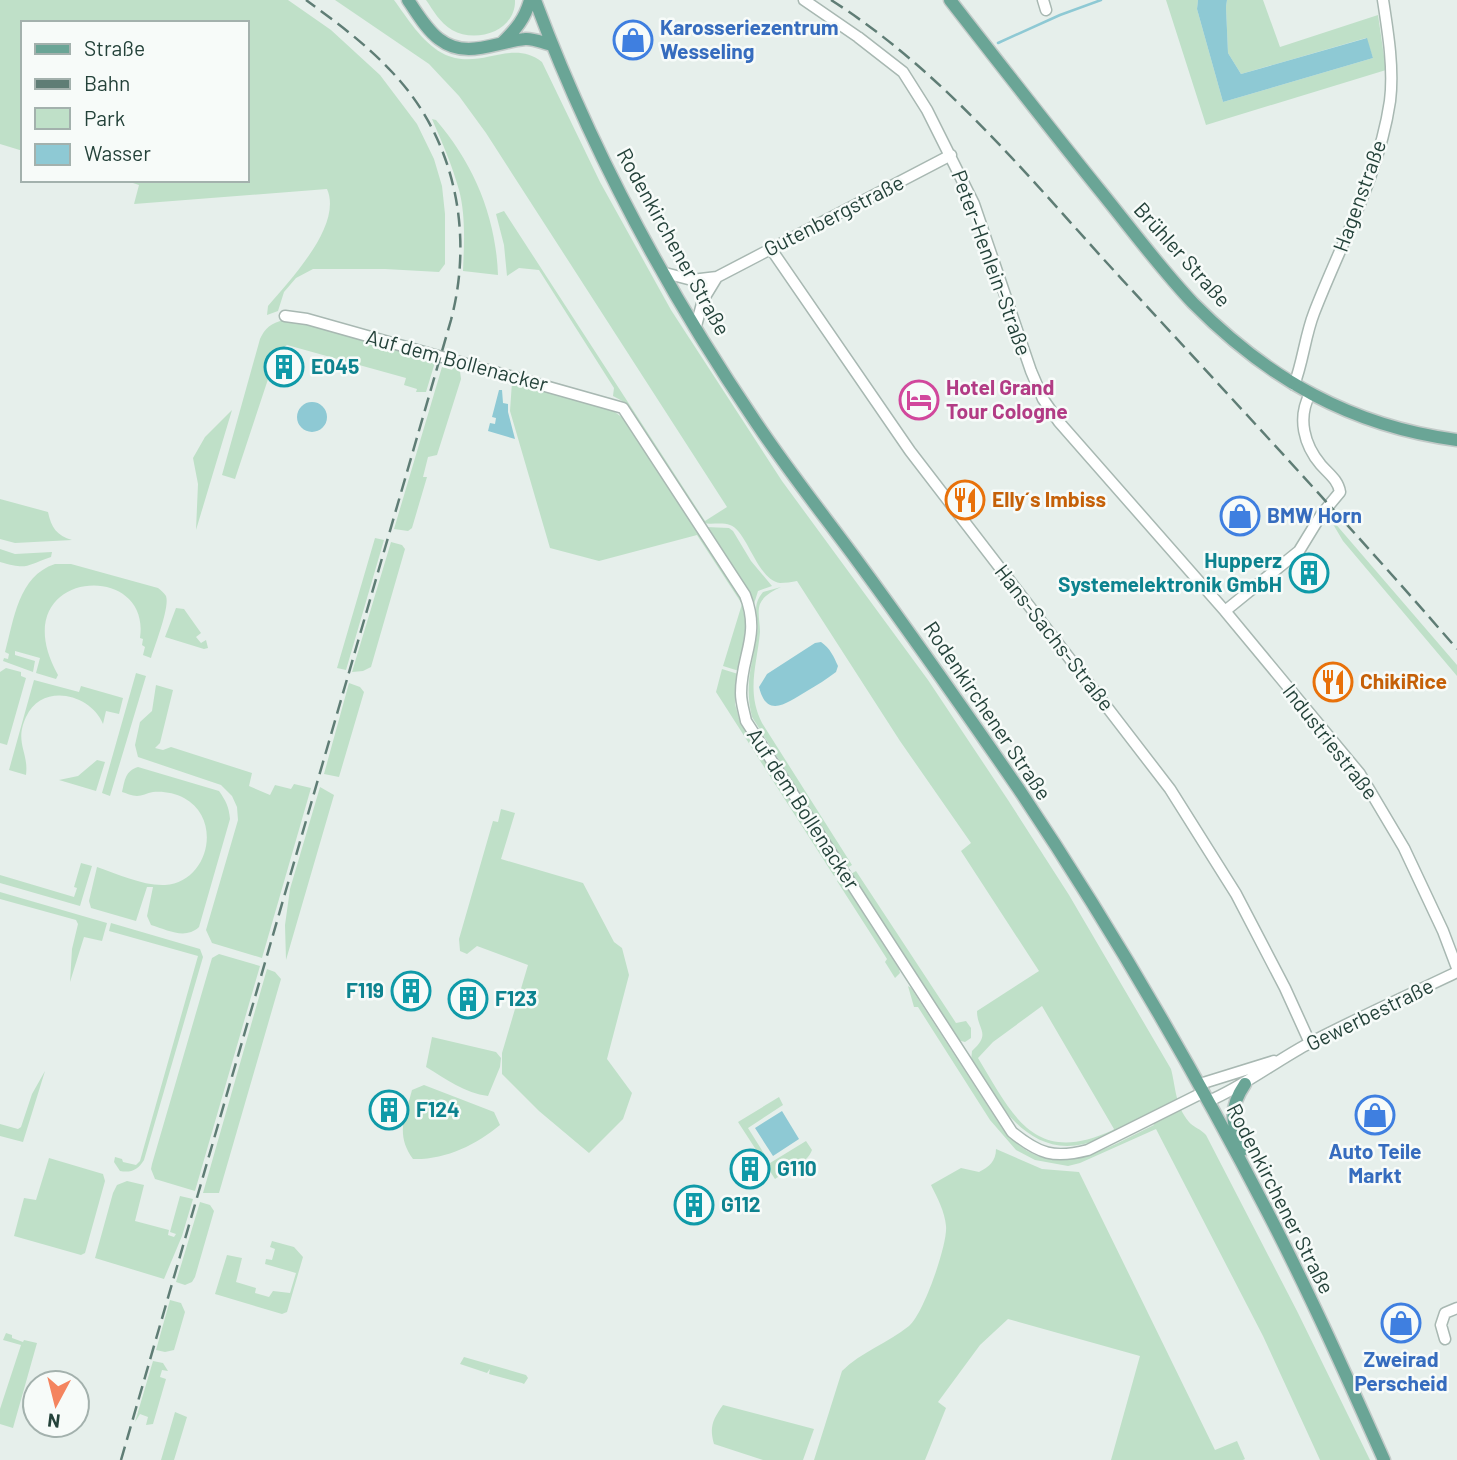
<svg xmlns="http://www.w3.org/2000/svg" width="1457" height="1460" font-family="Barlow,sans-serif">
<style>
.green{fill:#bfe0c8;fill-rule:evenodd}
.water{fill:#8ec9d4}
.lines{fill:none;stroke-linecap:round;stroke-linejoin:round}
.stream{stroke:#8ec9d4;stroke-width:2.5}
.minor-casing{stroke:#a8b8b2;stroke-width:13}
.major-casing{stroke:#c2cac8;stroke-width:15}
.minor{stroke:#fff;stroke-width:10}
.major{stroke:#6aa596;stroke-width:12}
.rail{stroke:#5f7d75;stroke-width:2.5;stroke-dasharray:14 7;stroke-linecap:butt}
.labels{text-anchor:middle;stroke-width:5;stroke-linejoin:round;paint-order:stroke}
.shop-label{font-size:21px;font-weight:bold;fill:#366cbe;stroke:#f7fbf9;text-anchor:start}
.street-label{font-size:21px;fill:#24423a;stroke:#f7fbf9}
.culture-label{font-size:21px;font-weight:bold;fill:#0d838f;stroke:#f7fbf9;text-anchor:start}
.hotel-label{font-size:21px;font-weight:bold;fill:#b23c85;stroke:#f7fbf9;text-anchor:start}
.food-label{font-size:21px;font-weight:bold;fill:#c56008;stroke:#f7fbf9;text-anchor:start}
</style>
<rect width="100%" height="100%" fill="#e6efeb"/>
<path class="green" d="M0,0h288l43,30 49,45 37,49 17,35 8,27 3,28v50l-6,8 -54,-3h-72l-17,9 -12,14 -6,19 -11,4 1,-9c22,-26 75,-81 59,-117l-193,15 5,-19 -15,-5h123v-157h-224v128l-23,-7z
M335,0h59c14,19 27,41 48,53 37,20 68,-16 100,9l58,120 71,128 111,171 146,199 80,120 61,95 102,174c5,19 4,36 18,53 4,5 12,7 17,13l91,176 73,149h-50l-57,-124 -107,-207 -76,34 -12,3 -33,-6 -19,-10 -26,-30 -72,-113h-4l-6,-21 3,2 91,140c47,59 98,23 152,-3l-5,-8c-20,9 -42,22 -65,27 -58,13 -86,-42 -113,-83l1,-10c20,-18 5,-21 5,-40l62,-40 -78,-120 10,-8 -71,-102 -103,-160c-5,1 -12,2 -17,2 -23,-3 -33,-53 -50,-58 -8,-3 -19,0 -27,-2l-77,-120 -13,-7 1,-8 -75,-118 -20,-2 -12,8 -3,-31 -8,-31 8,-3 201,310 22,-14 -241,-374 -27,-37 -30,-32zM1042,1006l72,123 -1,1c-78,36 -99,-12 -135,-72l15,-16z
M426,0h89c1,31 -39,44 -63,30 -12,-7 -19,-20 -26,-30z
M1166,0h32l-1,9 26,93 150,-44 -7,-20 -125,36 -13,-21 -2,-46 1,-7h36l17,47 98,-32 8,55 -180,55z
M432,119l4,1c38,44 60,97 62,155l-35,-4c1,-26 3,-55 -4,-81 -7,-25 -17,-48 -27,-71z
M284,320l15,1 137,38 -10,33h-10l1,-3 -13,-4 2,-7 -119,-33 -10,7 -42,127 -13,-4 38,-136c5,-11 11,-16 24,-19z
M455,365l5,6 1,8 -24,76 -9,2 -5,20h4l-15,51 -4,3 -14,-2 48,-162 10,3z
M512,382l100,28 11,8 118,181 5,26 -7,46 -16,-5 19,-62 -45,-69 -98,26 -49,-13 -40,-137z
M232,410l-36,120 2,-46 -5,-26 12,-21z
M0,499l48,13c3,15 9,24 24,28l-57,3 -15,-4z
M1327,514l130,151v11l-114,-135z
M706,527l23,1 4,3 18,30 21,25 -14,5 -4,13z
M375,538l9,2 -38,130 -9,-2z
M391,542l11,3 3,4 -34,118 -8,4 -11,1z
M0,549l15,5 37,-2 -1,5c-26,9 -23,13 -51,5z
M55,564h16l87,24c3,2 6,5 8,8 4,11 -11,49 -15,62l-8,-3 2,-8 -3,-2 1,-6 -3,-1c12,-81 -140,-68 -82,37l-2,4 -20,-6 4,-15 -25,-7v4l20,6 -2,11 -30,-11 1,-3 4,1 1,-5 -4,-2c9,-32 13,-76 50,-88z
M781,587c-8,4 -17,8 -21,17 -3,8 0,19 0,28 -3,33 -14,59 2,91l90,142 -5,3 -95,-151c-8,-34 0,-50 5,-83 3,-18 -7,-26 6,-42z
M176,608l8,1 17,24 -5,4 5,6 5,-3 2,8 -4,1 -39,-12z
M6,668l15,4v4l5,2 -19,67 -7,-2v-71z
M722,669l16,5 -3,30 5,18 98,152 -4,2 -118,-184z
M136,673l10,3 -36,120 -8,-3z
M34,680l45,12 2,-6 42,12 -4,16 -13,-3 -3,13c-12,-30 -61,-42 -77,-7 -12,26 3,35 0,58l-17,-5z
M349,683l11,4 4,5 -25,85 -15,-3z
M156,685l17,5 -13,53 -5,5 8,2 8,-3 81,26 -3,13 21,9 5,-10 16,4 3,-5 17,4 -49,170 -50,-15 -6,-13 32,-110 -1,-13 -5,-11 -11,-11 -83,-28 -3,-12 5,-23 12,-11z
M97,760l8,2 -9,29 -37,-11 19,-4z
M138,767l81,24c7,10 10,16 11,28l-31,108c-14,13 -31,3 -48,-2l-4,-9 6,-29h-6l-11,34 -45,-13 -2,-7 8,-34c21,7 46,19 68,18 44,-3 58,-66 19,-87 -9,-5 -21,-7 -31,-6 -6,1 -11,4 -16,4 -5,0 -11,-3 -15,-4 3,-12 3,-21 16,-25z
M320,787l14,8 -48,165 -1,-35 5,-36z
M501,809l14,4 -14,46 82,24 31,59 8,6 7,27 -22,84 25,34 -9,26 -34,34 -50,-42 -37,-37v-21l26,-88 -51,-19 -10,8 -7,-3 -1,-12 34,-118 5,1z
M81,863l11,3 -12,40 -80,-23v-8l74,22 3,-9 -3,-1z
M856,871l100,152 10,-2 5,7v10l-6,4 -8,-2 -51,-83 -55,-83z
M841,879l58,90 1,4 -5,5 -10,-16 2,-3 -50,-78z
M0,892l107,31 -5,18 -18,-4 -14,45 2,-33 6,-25 -2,-4 -76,-21z
M111,923l89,26 3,8 -59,203c-6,10 -13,13 -24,11l-6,-9 1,-5 7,2 1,3 13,3 4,-4 58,-205 -89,-25z
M219,954l41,12 -65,225 -40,-12 -4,-10 1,-5 60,-206z
M267,969l8,3 6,7 -62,214h-16z
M432,1037l64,15 5,6 -1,9 -12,29c-23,-3 -42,-17 -62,-29z
M45,1071l-22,71 -23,-6v-12l18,5 3,-2 11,-33z
M424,1085l70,27 6,13c-24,20 -55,35 -87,34 -18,-25 -8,-42 -1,-69z
M779,1097l4,8 -35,23 22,35 36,-22 6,9c-5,14 -25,21 -37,29l-37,-57z
M996,1149l46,20 37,3 136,278 22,-9 8,18 -2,1h-132l29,-104 -132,-37 -28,26 -42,57 8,6 -21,52h-111l28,-89c19,-19 46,-28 67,-45 14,-11 39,-82 37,-100 -1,-14 -9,-29 -15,-41l30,-17 18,4c10,-5 17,-11 17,-23z
M49,1158l54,16 2,7 -20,72 -4,2 -67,-19 10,-38 12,2z
M127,1181l17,4 -9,36 34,9 -1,5 6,2 2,-3 -6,-2 10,-36 13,3 -11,37 -18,43 -69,-21 18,-65 4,-8z
M200,1202l10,3 4,6 -19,66 -3,5 -7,3 -9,-3z
M272,1241l22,6 9,10 -16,55 -5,2 -67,-20 12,-39 15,3 -6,24 20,6 -1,5 14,4 4,-6 17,2 6,-20 -31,-9 1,-5 6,1 3,-11 -5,-2z
M170,1300l11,3 4,9 -11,38 -9,2 -9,-2z
M6,1333l6,2v3l11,4 1,-2 13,3 -24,85 -13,-4v-15l21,-64 -18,-5z
M464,1357l62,18 2,3 -4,6 -2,-1 -33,-9 1,-5 -3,4 -27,-9z
M153,1361l10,2 5,8 -6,-1 -2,7 6,2 -13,45 -7,1 2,-8 -8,-3 -5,8z
M723,1405l91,24 -11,31h-40l-49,-16c-5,-17 -1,-25 9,-39z
M175,1412l12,5 -13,43h-13z"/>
<path class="water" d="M1198,0h29l-1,7 2,46 13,21 126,-36 6,20 -150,44 -26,-93z
M499,390h3l1,13 5,1v8l7,27 -27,-8 2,-8 5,1 1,-6 -4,-1z
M297 417a15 15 0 1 1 30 0a15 15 0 1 1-30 0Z
M821,642c9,6 13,15 17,24l-2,6c-9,7 -19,13 -29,19 -19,11 -40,29 -48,-4l8,-13 48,-31z
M782,1111l17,28 -26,17 -18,-28z"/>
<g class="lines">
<path class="stream" d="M998,43l62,-28 41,-15"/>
<defs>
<path id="minor" d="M804,0l54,37 45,35 24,38 47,94 57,167 12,28 16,23 166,189 135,163 44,74 39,83 14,37
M1043,0l3,10
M771,249l139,202 260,338 66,105 49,94 25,55
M665,273l27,7 25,-3 234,-122
M285,316l22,3 316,89 122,187c16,41 -4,60 -4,98 0,10 3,18 5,28l266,411c27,22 42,27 76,18l116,-58
M696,326l7,-26 14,-23
M1294,385c9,-23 11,-49 20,-72 27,-70 65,-137 76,-212 4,-32 -2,-69 -7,-101
M1225,611l74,-60 22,-36 19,-23c-2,-12 -11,-18 -19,-27 -17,-20 -24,-47 -11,-71
M1200,1084l74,-23
M1209,1101c35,-15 64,-38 97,-56 49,-26 101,-49 151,-73
M1445,1339l-4,-14 4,-12 12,-5"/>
<path id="major" d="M408,0c9,13 18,29 31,39 27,21 56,3 86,0 8,-1 18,4 27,6
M535,0c55,148 132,291 220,421 32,48 67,92 101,138 55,75 109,152 162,229 91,136 175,280 250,425 42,81 79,164 116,247
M950,0c49,63 98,126 148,188 31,38 61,79 95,115 75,76 158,123 264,137
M502,43c14,-14 23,-24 28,-43
M1242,1150c-10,-27 -14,-41 3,-66"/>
</defs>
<use href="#minor" class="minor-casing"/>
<use href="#major" class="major-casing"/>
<use href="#minor" class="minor"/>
<use href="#major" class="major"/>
<path class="rail" d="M831,0c113,72 198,178 287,275 114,124 229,247 339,374
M121,1460l330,-1140c23,-87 4,-182 -59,-248 -26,-28 -56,-50 -86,-72"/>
</g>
<defs>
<symbol id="shop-ring" viewBox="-11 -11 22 22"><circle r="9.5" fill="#f7fbf9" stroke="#3f7fe0" stroke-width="1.5"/><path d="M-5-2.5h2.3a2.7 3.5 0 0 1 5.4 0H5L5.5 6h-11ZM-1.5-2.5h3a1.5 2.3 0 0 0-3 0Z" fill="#3f7fe0"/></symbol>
<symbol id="building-ring" viewBox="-11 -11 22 22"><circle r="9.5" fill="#f7fbf9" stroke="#0f9aa8" stroke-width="1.5"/><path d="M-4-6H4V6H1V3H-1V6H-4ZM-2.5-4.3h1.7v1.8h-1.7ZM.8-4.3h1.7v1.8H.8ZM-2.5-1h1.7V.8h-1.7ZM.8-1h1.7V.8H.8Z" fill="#0f9aa8"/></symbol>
<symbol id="hotel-ring" viewBox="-11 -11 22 22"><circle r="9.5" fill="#f7fbf9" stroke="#d1479c" stroke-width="1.5"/><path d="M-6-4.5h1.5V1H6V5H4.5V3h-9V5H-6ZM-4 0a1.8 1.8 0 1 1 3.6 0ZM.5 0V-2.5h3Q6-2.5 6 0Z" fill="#d1479c"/></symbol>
<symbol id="restaurant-ring" viewBox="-11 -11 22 22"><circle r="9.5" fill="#f7fbf9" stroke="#e8710a" stroke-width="1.5"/><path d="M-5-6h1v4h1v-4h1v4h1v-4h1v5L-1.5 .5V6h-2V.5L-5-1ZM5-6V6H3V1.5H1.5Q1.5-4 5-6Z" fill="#e8710a"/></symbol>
</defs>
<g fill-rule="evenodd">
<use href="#shop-ring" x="611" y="18" width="44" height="44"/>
<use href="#building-ring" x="262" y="345" width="44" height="44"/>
<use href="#hotel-ring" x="897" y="378" width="44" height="44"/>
<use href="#restaurant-ring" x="943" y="478" width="44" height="44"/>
<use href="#shop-ring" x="1218" y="494" width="44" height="44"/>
<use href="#building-ring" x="1287" y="551" width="44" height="44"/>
<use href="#restaurant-ring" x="1311" y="660" width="44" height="44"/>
<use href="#building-ring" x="389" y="969" width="44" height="44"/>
<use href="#building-ring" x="446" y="977" width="44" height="44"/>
<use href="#building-ring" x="367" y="1088" width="44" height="44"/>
<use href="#shop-ring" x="1353" y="1093" width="44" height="44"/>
<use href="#building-ring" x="728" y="1147" width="44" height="44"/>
<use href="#building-ring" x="672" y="1183" width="44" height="44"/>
<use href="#shop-ring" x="1379" y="1301" width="44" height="44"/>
</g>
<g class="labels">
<g class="shop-label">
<text x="660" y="35">Karosseriezentrum<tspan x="660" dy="24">Wesseling</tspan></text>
<text x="1267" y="523">BMW Horn</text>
<text x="1375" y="1159" text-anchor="middle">Auto Teile<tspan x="1375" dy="24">Markt</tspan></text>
<text x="1401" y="1367" text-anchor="middle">Zweirad<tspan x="1401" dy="24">Perscheid</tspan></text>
</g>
<g class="street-label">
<text transform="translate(1360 196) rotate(-70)" y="7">Hagenstraße</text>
<text transform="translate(834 216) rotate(-27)" y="7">Gutenbergstraße</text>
<text transform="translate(673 242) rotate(61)" y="7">Rodenkirchener Straße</text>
<text transform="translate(1182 255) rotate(48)" y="7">Brühler Straße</text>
<text transform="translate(991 263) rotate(70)" y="7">Peter-Henlein-Straße</text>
<text transform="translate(457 361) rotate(15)" y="7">Auf dem Bollenacker</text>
<text transform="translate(1054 638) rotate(52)" y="7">Hans-Sachs-Straße</text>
<text transform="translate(987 711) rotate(56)" y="7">Rodenkirchener Straße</text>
<text transform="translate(1330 742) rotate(52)" y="7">Industriestraße</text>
<text transform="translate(803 809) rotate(57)" y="7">Auf dem Bollenacker</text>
<text transform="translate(1370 1015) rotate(-26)" y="7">Gewerbestraße</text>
<text transform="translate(1280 1199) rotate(63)" y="7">Rodenkirchener Straße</text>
</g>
<g class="culture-label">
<text x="311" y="374">E045</text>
<text x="1282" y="568" text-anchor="end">Hupperz<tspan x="1282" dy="24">Systemelektronik GmbH</tspan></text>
<text x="384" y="998" text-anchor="end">F119</text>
<text x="495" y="1006">F123</text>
<text x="416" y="1117">F124</text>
<text x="777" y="1176">G110</text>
<text x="721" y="1212">G112</text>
</g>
<g class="hotel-label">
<text x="946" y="395">Hotel Grand<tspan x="946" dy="24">Tour Cologne</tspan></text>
</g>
<g class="food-label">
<text x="992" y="507">Elly´s Imbiss</text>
<text x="1360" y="689">ChikiRice</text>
</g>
</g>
<rect x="21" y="21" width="228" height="161" fill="#f7fbf9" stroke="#a3b1ad" stroke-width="2"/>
<rect x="35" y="44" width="35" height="10" fill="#6aa596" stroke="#a3b1ad" stroke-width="2"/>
<text x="84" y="56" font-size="21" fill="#24423a">Straße</text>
<rect x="35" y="79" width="35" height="10" fill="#5f7d75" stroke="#a3b1ad" stroke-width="2"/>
<text x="84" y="91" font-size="21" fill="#24423a">Bahn</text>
<rect x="35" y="108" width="35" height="21" fill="#bfe0c8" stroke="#a3b1ad" stroke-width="2"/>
<text x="84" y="126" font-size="21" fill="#24423a">Park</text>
<rect x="35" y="144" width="35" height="21" fill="#8ec9d4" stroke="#a3b1ad" stroke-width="2"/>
<text x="84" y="161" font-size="21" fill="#24423a">Wasser</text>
<g transform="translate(56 1404) rotate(187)"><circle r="33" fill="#f7fbf9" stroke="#a3b1ad" stroke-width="2"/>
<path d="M0-5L12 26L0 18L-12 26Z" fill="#f4845f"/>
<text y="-10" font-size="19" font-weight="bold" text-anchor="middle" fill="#24423a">N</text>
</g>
</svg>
